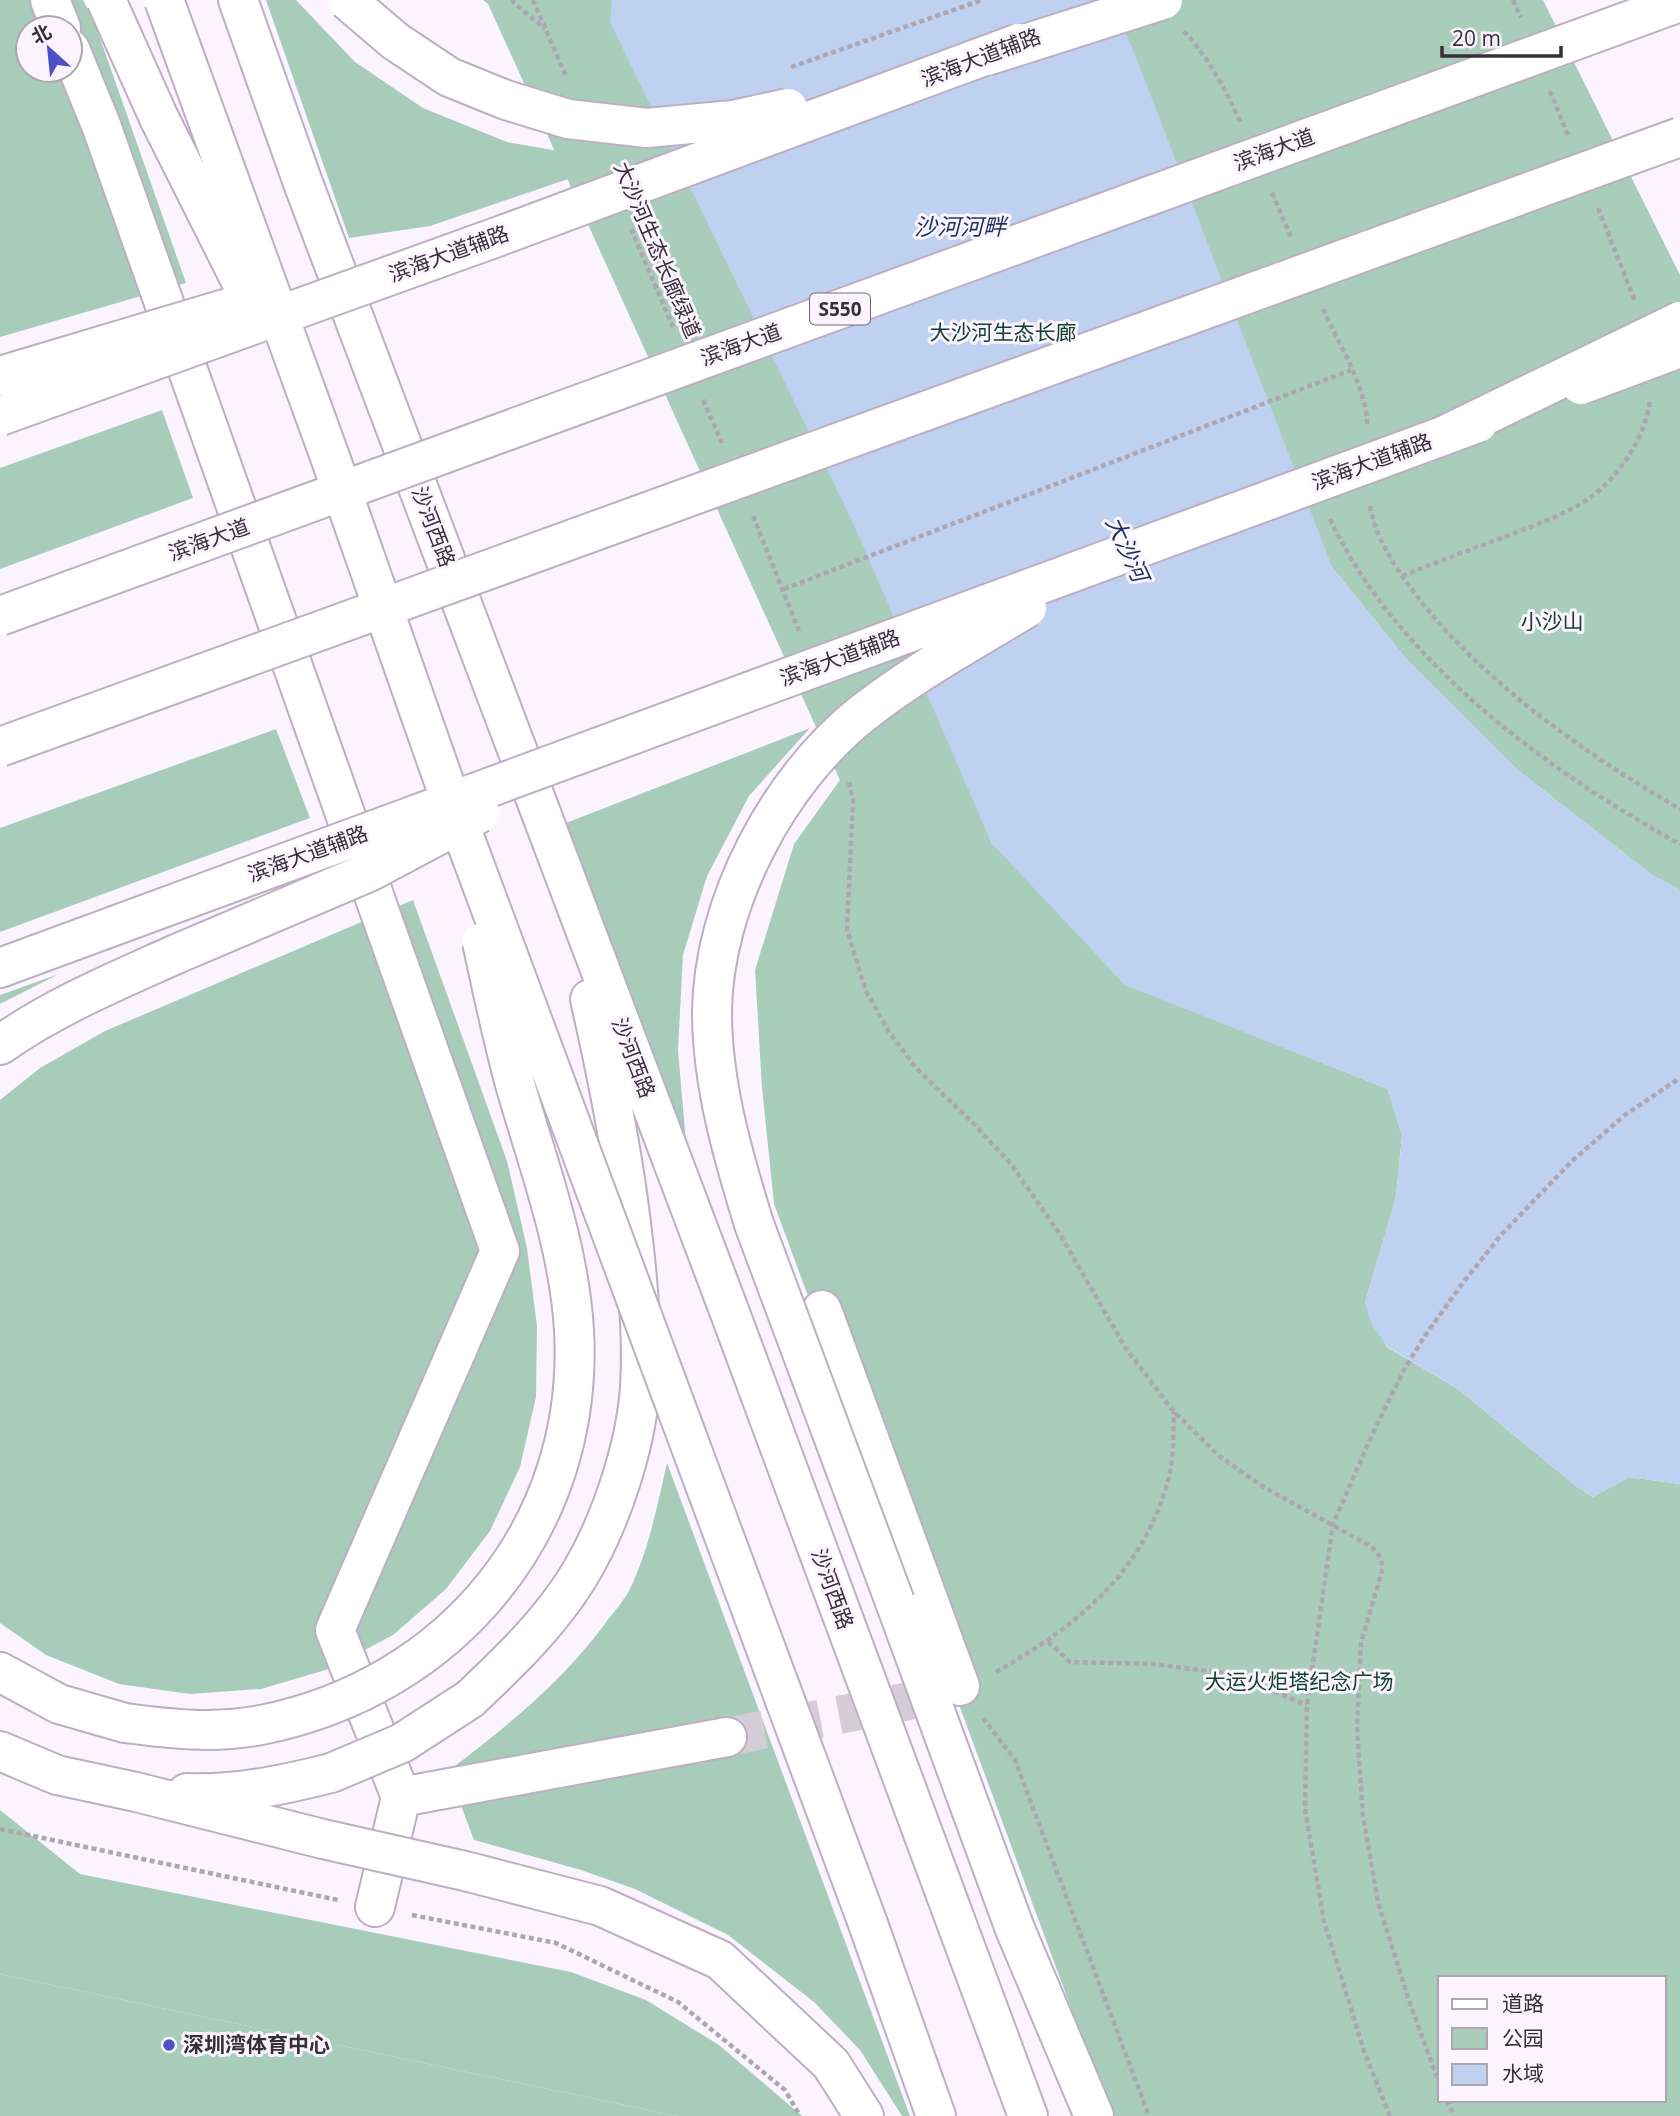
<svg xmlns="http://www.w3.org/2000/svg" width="1680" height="2116" font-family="'Open Sans','Noto Sans SC',sans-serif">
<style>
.green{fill:#a8cdbb;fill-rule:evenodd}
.forest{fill:#a7cdba;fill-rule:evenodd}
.water{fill:#bfd1f0}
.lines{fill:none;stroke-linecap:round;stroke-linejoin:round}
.minor-tunnel{stroke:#d4cdd7;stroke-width:38;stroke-dasharray:38 19;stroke-linecap:butt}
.minor-casing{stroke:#beaec4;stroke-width:42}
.major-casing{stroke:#beaec4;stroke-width:42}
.path{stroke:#ada6b0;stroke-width:4.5;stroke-dasharray:5 3.5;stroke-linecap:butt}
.minor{stroke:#fff;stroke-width:38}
.major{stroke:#fff;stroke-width:38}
.major-bridge-casing{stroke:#beaec4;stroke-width:42;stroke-linecap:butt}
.highway-bridge-casing{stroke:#beaec4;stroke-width:42;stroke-linecap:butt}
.path-bridge{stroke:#ada6b0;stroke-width:4.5;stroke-dasharray:5 3.5;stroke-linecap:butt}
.major-bridge{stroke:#fff;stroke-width:38}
.highway-bridge{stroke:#fff;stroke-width:38}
.poi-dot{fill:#4c51c7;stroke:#fbf4fe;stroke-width:2.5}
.labels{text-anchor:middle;stroke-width:6;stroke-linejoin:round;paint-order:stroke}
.shield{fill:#fbf4fe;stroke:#726b74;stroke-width:2}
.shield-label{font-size:19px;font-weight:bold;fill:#373039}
.street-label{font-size:21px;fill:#373039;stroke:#fbf4fe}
.park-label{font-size:21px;fill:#10422f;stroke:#fbf4fe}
.poi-label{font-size:21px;font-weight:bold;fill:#373039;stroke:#fbf4fe;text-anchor:start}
.water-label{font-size:23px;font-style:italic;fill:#1c325b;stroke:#fbf4fe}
</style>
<rect width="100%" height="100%" fill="#fbf4fe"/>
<path class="green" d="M483,0h1060l137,275v615l-28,-15 -132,-103 -113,-112 -75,-93 -341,275 134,142 263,105 14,47 -6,61 -31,106 22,44 71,42 118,97 17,11 36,-20 51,7v632h-569l-337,-912 -12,-116 -7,-118 39,-126 46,-64 -352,-776zM1440,1978h224v122h-224z
M0,1974l677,142h-677z"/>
<path class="forest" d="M0,0h83l11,21 92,262 -186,54zM28,28h42v42h-42z
M266,0h30l59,62 68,46 84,34 63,11 7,23 -147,50 -81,12z
M162,410l31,88 -193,71v-101z
M1680,707v70l-16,-10 -10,-39z
M810,728l-61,68 -42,80 -24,79 -5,95 8,92 -120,-319z
M276,729l34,89 -310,114v-104z
M413,900l94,261 20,87 10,78 -1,71 -16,70 -30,64 -44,58 -53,46 -64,34 -68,20 -71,5 -71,-10 -73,-29 -46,-32v-523l40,-32 65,-37z
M783,930l26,1 24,11 5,11 1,37 20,57 139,172 88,161 38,54 14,27 -2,23 -40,70 -61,63 -52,32 -19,15 -174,-463 -23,-153 -3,-77z
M59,974l-59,30v-9z
M667,1463l243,653h-8l-42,-66 -46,-48 -86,-67 -93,-46 -54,-19 -107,-30 -26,-69c57,-43 112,-87 156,-146 8,-11 18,-22 25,-34 20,-41 28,-85 38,-128z
M1048,1668l49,15 177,14 -13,71 35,242 -52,-48 -71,-131 -28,-19 -16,7 -5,15 15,112 30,58 30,17 32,39 37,9 75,-1 13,48h-217l-158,-413z
M0,1810l80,64 491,98 75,28 73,45 83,71h-125l-677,-142z"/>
<path class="water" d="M612,0h497l25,52 198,515 75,93 113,112 132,103 28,15v594l-51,-7 -36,20 -17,-11 -118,-97 -70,-42 -16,-22 -7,-22 31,-106 6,-60 -14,-48 -263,-104 -134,-143 -137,-317 -244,-503z"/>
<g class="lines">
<path class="minor-tunnel" d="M727,1737l178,-35 55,-16"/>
<defs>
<path id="minor" d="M50,0l11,28
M70,49l31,76 399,1126 -165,379 66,167 -26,110
M822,1310l138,376
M401,1797l326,-60"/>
<path id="major" d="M238,0l65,183 427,1130 298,803
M0,968l35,-13
M0,1045c54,-38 114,-63 174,-90
M895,1602l120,327 79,187
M0,1672l59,32 66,19
M470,1699c40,-38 79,-75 108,-122 32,-52 58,-130 62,-190 3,-46 -1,-93 -6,-138 -9,-85 -25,-167 -44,-250
M0,1751l57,24 79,17 187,47
M187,1793c49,2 96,-8 144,-20
M465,1871l135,35 120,54 111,104 33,52
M867,1921l69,195"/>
</defs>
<use href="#minor" class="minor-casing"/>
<use href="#major" class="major-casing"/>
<path class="path" d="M511,0l34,29
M533,0l33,76
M1513,0l8,18
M1184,31c25,28 41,57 56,91
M1550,91l18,44
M1272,193l19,44
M1598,208l37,93
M631,229l42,98
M1323,309c14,30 45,83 44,115
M703,400l19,43
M1370,506c6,34 26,62 46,89 69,89 168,158 264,214
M753,516l46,115
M1330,519c66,141 217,252 350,325
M1402,576c35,-14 70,-27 105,-40 31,-12 70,-25 95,-48 24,-22 44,-56 48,-88
M784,589l567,-219
M849,782l4,18 -6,130 19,61 23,41 28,37 56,54 38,41 50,72 64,111 49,65 45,44 43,30 110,61 8,10 3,10 -22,76 -4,85 6,88 15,86 30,96 32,88
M1048,1642l22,20 84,2 76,10 77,31
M996,1672c82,-47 148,-99 173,-195 5,-20 4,-44 5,-65
M983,1718l32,42 134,356
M0,1829l338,71
M412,1915l144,28 122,59 107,88 15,26
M1447,2100l7,16
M1390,2116l-26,-65 -40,-130 -19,-112 2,-104 26,-181 39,-89 32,-65 20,-33 38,-53 39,-49 71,-74 53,-46 55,-37"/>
<use href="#minor" class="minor"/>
<use href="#major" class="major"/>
<defs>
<path id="major-bridge" d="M106,0l53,118 93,185
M164,0l166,457 119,339 418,1125
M347,0l48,41 54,36 57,23 62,19 79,9 86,-8 55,-12
M0,376l258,-77
M1581,385l99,-37
M0,416l497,-179 522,-194
M35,955l1443,-532
M174,955l195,-83 111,-59
M895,1602l-141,-378c-21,-68 -42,-140 -42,-212 1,-108 66,-232 151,-299 51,-40 109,-72 164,-105
M125,1723c45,6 91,11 136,2 191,-38 324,-198 313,-395 -5,-83 -34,-160 -57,-239 -14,-49 -24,-99 -35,-149
M331,1773l71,-30 68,-44
M323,1839l142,32"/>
<path id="highway-bridge" d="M987,56l176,-56
M1447,434l233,-113
M0,616l1680,-614
M0,747l1680,-610"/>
</defs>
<use href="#major-bridge" class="major-bridge-casing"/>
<use href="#highway-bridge" class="highway-bridge-casing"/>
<path class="path-bridge" d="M791,67l191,-67"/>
<use href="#major-bridge" class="major-bridge"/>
<use href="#highway-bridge" class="highway-bridge"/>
</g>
<circle class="poi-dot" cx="169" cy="2045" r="7"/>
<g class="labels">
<rect class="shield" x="810" y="293.5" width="60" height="31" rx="5"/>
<g class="shield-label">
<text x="840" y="316">S550</text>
</g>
<g class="street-label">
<text transform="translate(981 58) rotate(-21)" y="7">滨海大道辅路</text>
<text transform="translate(1274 150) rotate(-20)" y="7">滨海大道</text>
<text transform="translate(657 250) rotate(67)" y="7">大沙河生态长廊绿道</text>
<text transform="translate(449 254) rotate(-20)" y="7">滨海大道辅路</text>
<text transform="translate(741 345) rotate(-20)" y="7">滨海大道</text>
<text transform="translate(1372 462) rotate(-20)" y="7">滨海大道辅路</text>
<text transform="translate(433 527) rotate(69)" y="7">沙河西路</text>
<text transform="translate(209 540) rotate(-20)" y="7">滨海大道</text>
<text transform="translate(840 658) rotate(-20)" y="7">滨海大道辅路</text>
<text transform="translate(308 854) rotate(-20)" y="7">滨海大道辅路</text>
<text transform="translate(633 1058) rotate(69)" y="7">沙河西路</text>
<text transform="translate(832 1589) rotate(70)" y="7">沙河西路</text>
</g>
<g class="park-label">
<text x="1003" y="340">大沙河生态长廊</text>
<text x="1552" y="629">小沙山</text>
<text x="1299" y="1689">大运火炬塔纪念广场</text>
</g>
<g class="poi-label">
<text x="183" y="2052">深圳湾体育中心</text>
</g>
<g class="water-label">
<text x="960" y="235">沙河河畔</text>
<text transform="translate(1127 549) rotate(65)" y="8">大沙河</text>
</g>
</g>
<rect x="1438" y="1976" width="228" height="126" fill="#fbf4fe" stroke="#ada6af" stroke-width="2"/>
<rect x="1452" y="1999" width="35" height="10" fill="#ffffff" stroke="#ada6af" stroke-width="2"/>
<text x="1502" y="2011" font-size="21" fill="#373039">道路</text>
<rect x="1452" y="2028" width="35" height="21" fill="#a8cdbb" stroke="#ada6af" stroke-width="2"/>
<text x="1502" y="2046" font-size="21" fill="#373039">公园</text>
<rect x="1452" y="2064" width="35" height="21" fill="#bfd1f0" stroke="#ada6af" stroke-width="2"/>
<text x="1502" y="2081" font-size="21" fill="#373039">水域</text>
<g transform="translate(49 49) rotate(333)"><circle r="33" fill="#fbf4fe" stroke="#ada6af" stroke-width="2"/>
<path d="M0-5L12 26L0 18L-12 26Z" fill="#4c51c7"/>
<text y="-10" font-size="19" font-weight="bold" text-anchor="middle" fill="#373039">北</text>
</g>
<path d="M1442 46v10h119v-10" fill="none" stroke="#373039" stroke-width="3.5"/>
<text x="1452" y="46" font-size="21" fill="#373039" stroke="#fbf4fe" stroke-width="5" paint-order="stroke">20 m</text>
</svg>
